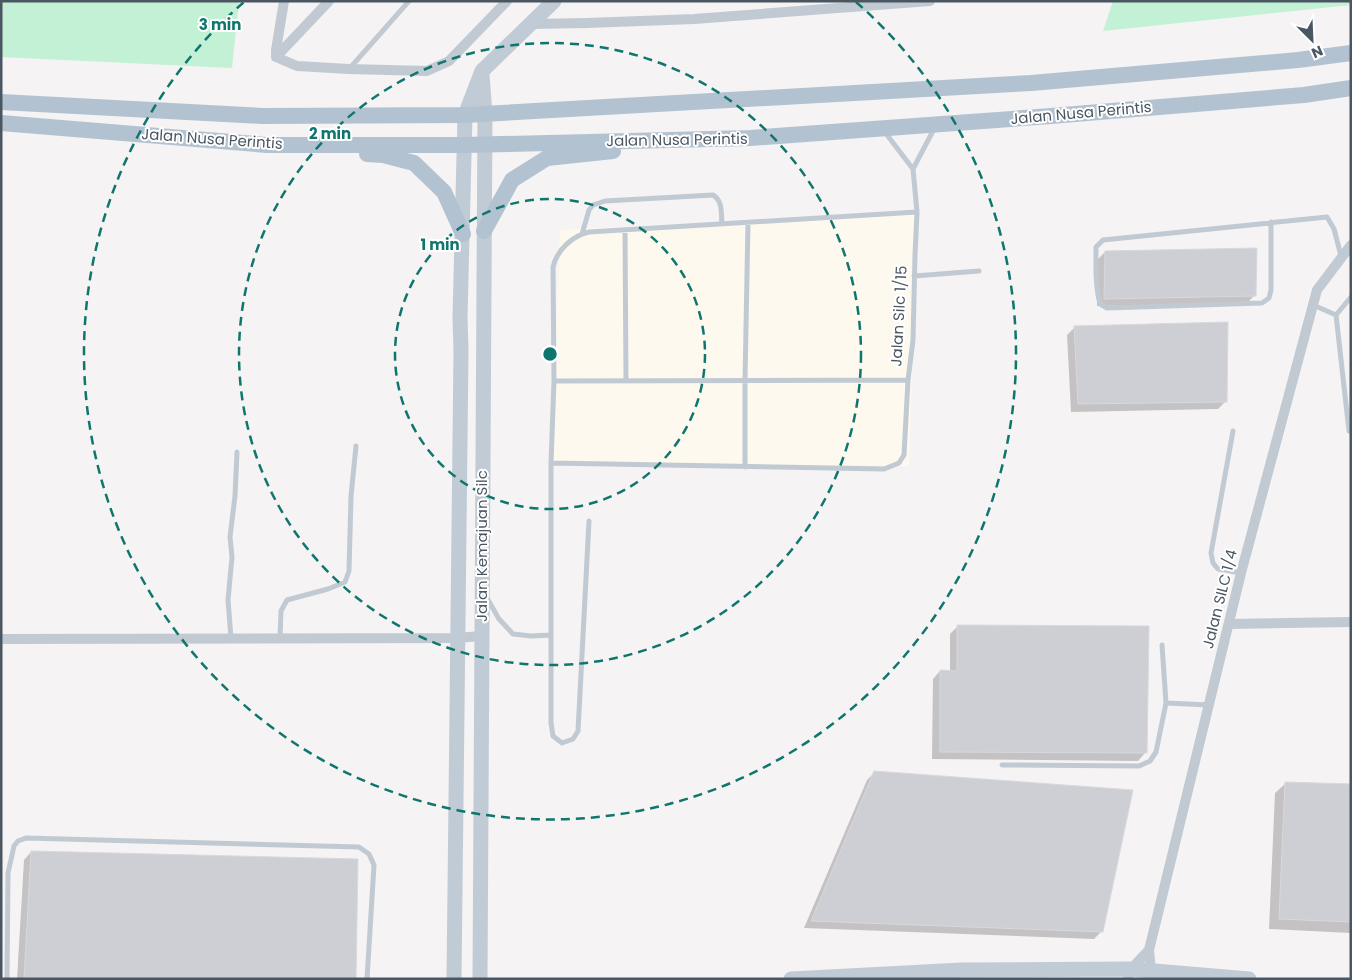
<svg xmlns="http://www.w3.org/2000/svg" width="1352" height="980" font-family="Poppins,sans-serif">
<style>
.commercial{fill:#fdf9ef}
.green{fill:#c3f1d5}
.shadow{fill:#0003}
.building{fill:#cdcfd5;stroke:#d7d9de}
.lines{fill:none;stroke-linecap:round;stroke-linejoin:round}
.lane{stroke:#c1cad2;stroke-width:5}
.street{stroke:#c1cad2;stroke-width:10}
.secondary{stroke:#c1cbd6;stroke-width:15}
.primary{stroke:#b3c2d1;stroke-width:16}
.ring{fill:none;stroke:#0f766e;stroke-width:2.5;stroke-dasharray:9 6}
.labels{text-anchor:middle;stroke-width:4;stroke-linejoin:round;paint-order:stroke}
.street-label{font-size:15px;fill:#4a5661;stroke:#fff}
.centre{fill:#0f766e;stroke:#fff;stroke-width:2.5}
.ring-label{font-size:15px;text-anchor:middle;font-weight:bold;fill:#0f766e;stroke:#fff;stroke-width:4;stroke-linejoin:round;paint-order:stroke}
</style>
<rect width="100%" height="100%" fill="#f5f3f3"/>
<path class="commercial" d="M917,212l-8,254 -358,-3 9,-233z"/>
<path class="green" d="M1,1h238l-7,67 -231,-11z
M1113,1h238v4l-248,26z"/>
<path class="shadow" d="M1105,252l150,43 -8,8 -150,3v-46z
M1075,327l151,74 -8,8 -147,3 -4,-77z
M958,626l187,127 -7,8 -206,-2 1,-80 7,-8 10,1v-38z
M875,772l227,159 -8,8 -290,-11 63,-148z
M1286,783l65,3v147l-82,-4 6,-136z
M31,852l324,127h-338l7,-119z"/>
<path class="building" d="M1257,248l-1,48 -152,3 1,-48z
M1228,322l-1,80 -149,2 -4,-78z
M957,625l192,1 -2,127 -207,-1v-82l17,1z
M874,771l259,19 -30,142 -292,-11z
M1285,782l66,2v138l-72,-3z
M31,851l327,8 -2,120h-332z"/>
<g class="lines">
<path class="lane" d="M350,68l59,-67
M913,169l22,-42
M1271,222v68l-2,8 -7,5 -155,5 -7,-4c-5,-19 -4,-38 -4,-57l7,-7 224,-23 7,12 7,27
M625,230l1,151
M582,234l7,-24 4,-5 12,-4 108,-6c10,6 8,18 9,29
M914,276l65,-5
M1313,305l23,10 15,-18
M1336,315l13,116
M554,381l354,-1
M1233,431l-22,122 2,10 5,6 23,4
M551,463l333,6 15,-6 5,-8 4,-75 5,-40 2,-85 2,-43 -4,-43 -29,-38
M745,467v-87l3,-158
M589,521l-11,210 -5,8 -11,4 -9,-7 -2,-13v-260l3,-82 -1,-114c4,-17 19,-31 36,-35l328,-20
M487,598l12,21 14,15 18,2 20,-1
M231,638l-3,-38 4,-43 -2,-20 5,-41 2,-44
M280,638l1,-27 6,-11 41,-11 17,-7 4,-11 2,-75 5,-50
M1162,645l4,58 43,2
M1002,765l137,1 11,-5 6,-9 10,-49
M7,979l1,-106 6,-27 4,-5 8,-3 333,9 10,7 5,11 -7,114"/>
<path class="street" d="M531,24l56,-1 107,-4 236,-18
M276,57l21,9 52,3 78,2 22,-10 58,-60
M276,57l53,-56
M276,57v-7l8,-49
M1229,624l122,-2
M1,639l456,-1 24,-2
M1128,979l3,-10 18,-19
M1148,979l3,-8 -2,-21 92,-377 76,-283 34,-45"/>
<path class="secondary" d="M454,979l7,-629 -1,-32 5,-203 17,-44 72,-70
M480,979l5,-865 -3,-39
M791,979l171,-9 169,-1 118,10"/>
<path class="primary" d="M1,102l262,14 202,-1 566,-32 267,-23 53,-7
M1,123l266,22h197l286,-7 301,-22 253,-21 47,-7
M367,154l16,1 31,8 30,29 19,42
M484,231l28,-51 35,-22 66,-7"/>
</g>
<g class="ring">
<circle cx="550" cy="354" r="155"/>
<circle cx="550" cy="354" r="311"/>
<path d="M856 2A466 466 0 1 1 244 2"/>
</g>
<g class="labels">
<g class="street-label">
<text transform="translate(1081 113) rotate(-5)" y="5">Jalan Nusa Perintis</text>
<text transform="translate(212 139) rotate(4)" y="5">Jalan Nusa Perintis</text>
<text transform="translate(677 140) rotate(-1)" y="5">Jalan Nusa Perintis</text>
<text transform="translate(899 316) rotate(-87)" y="5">Jalan Silc 1/15</text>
<text transform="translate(482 546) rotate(-90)" y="5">Jalan Kemajuan Silc</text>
<text transform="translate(1220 599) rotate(-76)" y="5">Jalan SILC 1/4</text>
</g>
</g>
<circle cx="550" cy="354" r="8" class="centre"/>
<g class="ring-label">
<text x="220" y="30">3 min</text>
<text x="330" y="139">2 min</text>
<text x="440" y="250">1 min</text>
</g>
<rect width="1352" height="980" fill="none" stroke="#4a5661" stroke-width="5"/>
<g transform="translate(1312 40) rotate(156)" stroke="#ffffff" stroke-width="4" paint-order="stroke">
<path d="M0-4L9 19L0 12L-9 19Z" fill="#4a5661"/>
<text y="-8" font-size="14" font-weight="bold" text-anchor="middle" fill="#4a5661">N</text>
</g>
</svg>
